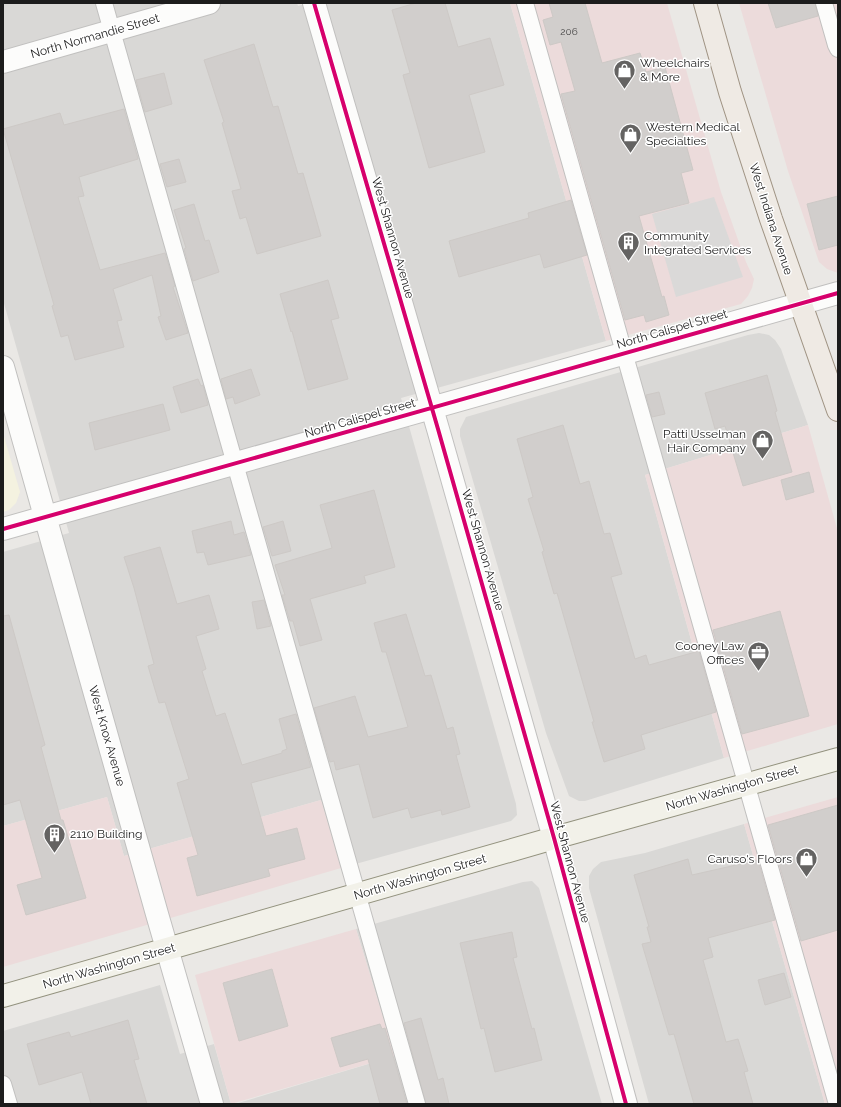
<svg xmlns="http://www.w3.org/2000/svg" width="841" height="1107" font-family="Raleway,sans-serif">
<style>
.residential{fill:#d9d8d6}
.commercial{fill:#ecdbdb}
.education{fill:#f4f2e0}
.parking{fill:#dad9d8}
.building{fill:#d1cecc;stroke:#cdc9c6}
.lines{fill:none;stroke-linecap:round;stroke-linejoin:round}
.service-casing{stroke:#c1c0bf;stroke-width:18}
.minor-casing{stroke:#c1c0bf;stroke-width:24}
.secondary-casing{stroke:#93927e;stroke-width:24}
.primary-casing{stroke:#9f9383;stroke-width:24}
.service{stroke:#fcfcfb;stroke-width:16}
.minor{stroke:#fcfcfb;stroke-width:22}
.secondary{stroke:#f2f1e9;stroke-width:22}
.primary{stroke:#efeae4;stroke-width:22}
.cycleway-casing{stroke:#fff;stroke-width:6}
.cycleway{stroke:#d6006c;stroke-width:4}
.labels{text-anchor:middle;stroke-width:3;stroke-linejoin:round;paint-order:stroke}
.number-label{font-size:10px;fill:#494848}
.street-label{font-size:12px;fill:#1c1c1c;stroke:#fff}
.poi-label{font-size:12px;fill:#1c1c1c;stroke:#fff;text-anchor:start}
</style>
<rect width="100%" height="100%" fill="#eae8e5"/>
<path class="residential" d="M3,3h294l1,3 11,-3h201l96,338 -205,57 115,406 1,11 -6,6 -170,47 -20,-68 -197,56 -17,-59 -104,29v-274l66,-19 -66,-233z
M759,333l10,2 6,5 6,9 27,76 -163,50 79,283 -139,43h-6l-10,-5 -23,-63 -86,-297v-7l6,-12 282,-82z
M744,824l81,280h-176l-60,-216v-12l4,-7 8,-7 44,-9z
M532,881l7,7 63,216h-367l160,-48 -39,-127 167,-47z
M160,985l20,69 34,-10 17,60h-228v-73z"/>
<path class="commercial" d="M510,3h157l54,189 25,70 8,17 -2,9 -4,8 -7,8 -135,37z
M739,3h99v270l-11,-4 -8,-7 -31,-91z
M808,425l30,107v192l-114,34 -79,-283z
M107,797l17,59 197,-56 20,68 -338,99v-141z
M838,797v307h-13l-81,-280z
M356,929l39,127 -164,48 -36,-129z"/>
<path class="education" d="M3,433l17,59 -4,11 -7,7 -6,2z"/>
<path class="parking" d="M714,197l29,80 -67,20 -24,-83z"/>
<path class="building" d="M416,3h29l13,44 32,-9 14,47 -35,10 16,57 -56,16 -26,-93 7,-2 -18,-63z
M549,3h36l17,60 38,-10 6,19 19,-5 28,103 -12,3 8,30 -50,13 23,81 2,-1 5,19 -23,7 -2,-7 -19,5 -64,-226 14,-3 -14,-49 -11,3 -7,-25 10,-3z
M768,3h47l3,13 -42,12z
M254,44l19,63 5,-1 20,68 5,-1 18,63 -64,18 -11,-37 -6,2 -8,-28 9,-2 -19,-66 2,-1 -20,-62z
M164,73l8,31 -27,8 -9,-32z
M124,109l14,50 -59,18 5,19 -6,1 22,73 65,-17 10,33 -2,1 15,46 -22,7 -8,-23 3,-1 -9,-41 -39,14 9,31 -5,1 7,26 -49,13 -7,-25 -7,2 -9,-31 2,-1 -51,-176 57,-16 4,12z
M179,159l7,23 -19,5 -7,-23z
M838,196v49l-19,5 -12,-46z
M571,200l16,55 -43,13 -4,-14 -81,23 -10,-36 80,-23 -1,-5z
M194,204l11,37 4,-1 10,32 -26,9 -9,-32 2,-1 -12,-38z
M328,280l11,38 -8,2 17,59 -40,11 -16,-59 -1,1 -11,-38z
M251,369l9,26 -25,9 -2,-7 -7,2 -5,-20z
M767,375l10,36 -2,1 17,60 -49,14 -18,-60 -10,3 -10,-36z
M198,379l3,7 2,-1 5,20 -27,8 -8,-26z
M659,392l6,22 -13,3 -6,-22z
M163,404l7,26 -75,20 -6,-27z
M563,425l17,59 9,-3 15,53 6,-1 12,41 -11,3 24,82 11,-4 3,10 50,-14 17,61 -75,23 4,14 -41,13 -12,-40h2l-37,-129 -3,1 -12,-42 2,-1 -16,-52 5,-2 -16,-58z
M809,472l5,20 -28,8 -5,-20z
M374,490l21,77 -31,9 2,7 -56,16 12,41 -22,6 -7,-25h-3l-8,-26h3l-10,-30 57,-17 -12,-43z
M231,521l3,14 10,-3 7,23 -43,10 -4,-13 -7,1 -5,-22z
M283,521l8,30 -19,5 -9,-29z
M160,547l17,57 32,-9 10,34 -23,7 10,33 -4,2 14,45 9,-3 17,52 40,-12v-2l5,-2 -8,-30 17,-5 15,53 -60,16 15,53 31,-8 8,31 -37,10 2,7 -73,20 -10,-38 11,-3 -21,-72 12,-4 -24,-77 -6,1 -11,-37 6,-2 -20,-76 -10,-31z
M264,600l7,26 -14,3 -5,-27z
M780,611l29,105 -67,18 -29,-104z
M406,614l19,62 6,-1 16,54 6,-2 7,27 -4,1 14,52 -28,8 -1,-5 -30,8 -3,-10 -35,10 -14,-54 -23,6 -2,-9 -4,1 -16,-54 41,-12 13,41 40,-10 -22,-75h-4l-8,-29z
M9,615l36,130 -4,2 20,73h2l23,78 -60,17 -9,-30 25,-7 -22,-78 -17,5v-189z
M838,805v125l-37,11 -33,-116z
M688,859l4,16 66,-15 17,60 -67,18 5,19 -10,3 23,82 12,-3 10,32 -4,1 9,32h-59l-20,-70 -5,1 -27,-91 9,-2 -4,-15h2l-15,-52z
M512,932l5,25 -4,1 19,71 2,-1 8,32 -47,12 -11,-44 -3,1 -21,-86z
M272,969l16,57 -49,15 -16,-58z
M784,973l7,24 -26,8 -7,-25z
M421,1018l17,62 5,-2 6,26h-23l-22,-81z
M128,1020l11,39 -5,1 13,44h-56l-9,-32 -43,13 -12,-41 42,-12 2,5z
M380,1024l2,5 3,-1 22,76h-27l-12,-45 -28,8 -9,-29z"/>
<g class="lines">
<defs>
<path id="service" d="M104,3l313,1101
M525,3l312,1101
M824,3l12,42 2,4
M3,1084l6,20"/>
<path id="minor" d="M314,3l124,426 116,409 72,266
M3,62l206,-59
M3,367l154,547 55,190
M3,529l835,-236"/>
<path id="secondary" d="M3,996l551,-158 284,-79"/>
<path id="primary" d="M705,3l25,89 41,127 67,191"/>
</defs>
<use href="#service" class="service-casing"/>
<use href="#minor" class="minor-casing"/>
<use href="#secondary" class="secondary-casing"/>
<use href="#primary" class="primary-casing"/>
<use href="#service" class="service"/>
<use href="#minor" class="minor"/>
<use href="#secondary" class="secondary"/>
<use href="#primary" class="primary"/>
<defs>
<path id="cycleway" d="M314,3l124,426 116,409 72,266
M3,529l835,-236"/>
</defs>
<use href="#cycleway" class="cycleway-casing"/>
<use href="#cycleway" class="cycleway"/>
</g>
<defs>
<symbol id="shop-pin" viewBox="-11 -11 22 30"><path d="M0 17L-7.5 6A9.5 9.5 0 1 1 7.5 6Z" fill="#646362" stroke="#fff"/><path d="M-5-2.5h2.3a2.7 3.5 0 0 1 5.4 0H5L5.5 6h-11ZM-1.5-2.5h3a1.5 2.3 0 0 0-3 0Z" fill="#fff"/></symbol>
<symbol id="building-pin" viewBox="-11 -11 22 30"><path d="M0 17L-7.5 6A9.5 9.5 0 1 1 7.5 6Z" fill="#646362" stroke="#fff"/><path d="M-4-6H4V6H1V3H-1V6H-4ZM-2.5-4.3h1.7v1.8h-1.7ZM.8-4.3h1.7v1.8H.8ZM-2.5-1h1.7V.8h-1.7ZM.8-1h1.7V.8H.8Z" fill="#fff"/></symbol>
<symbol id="office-pin" viewBox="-11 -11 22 30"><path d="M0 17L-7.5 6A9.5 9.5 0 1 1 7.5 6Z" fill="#646362" stroke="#fff"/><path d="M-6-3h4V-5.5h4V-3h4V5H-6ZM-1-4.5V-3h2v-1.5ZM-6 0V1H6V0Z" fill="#fff"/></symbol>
</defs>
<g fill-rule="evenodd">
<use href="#shop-pin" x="612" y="58" width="25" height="34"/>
<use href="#shop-pin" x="618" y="122" width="25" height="34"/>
<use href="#building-pin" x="616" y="230" width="25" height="34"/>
<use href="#shop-pin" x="750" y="428" width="25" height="34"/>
<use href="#office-pin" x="746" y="640" width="25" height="34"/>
<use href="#building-pin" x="42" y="822" width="25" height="34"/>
<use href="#shop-pin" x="794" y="846" width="25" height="34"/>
</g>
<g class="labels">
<g class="number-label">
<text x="569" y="35">206</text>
</g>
<g class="street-label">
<text transform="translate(95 36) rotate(-16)" y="4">North Normandie Street</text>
<text transform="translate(771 219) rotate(72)" y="4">West Indiana Avenue</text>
<text transform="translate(393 238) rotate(74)" y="4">West Shannon Avenue</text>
<text transform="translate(672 329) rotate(-16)" y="4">North Calispel Street</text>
<text transform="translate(360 418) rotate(-16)" y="4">North Calispel Street</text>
<text transform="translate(483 550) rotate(74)" y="4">West Shannon Avenue</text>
<text transform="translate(107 736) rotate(74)" y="4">West Knox Avenue</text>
<text transform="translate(732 788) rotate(-16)" y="4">North Washington Street</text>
<text transform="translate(570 862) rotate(75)" y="4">West Shannon Avenue</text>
<text transform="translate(420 877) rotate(-16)" y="4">North Washington Street</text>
<text transform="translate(109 966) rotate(-16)" y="4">North Washington Street</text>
</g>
<g class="poi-label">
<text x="640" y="67">Wheelchairs<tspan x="640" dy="14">&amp; More</tspan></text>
<text x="646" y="131">Western Medical<tspan x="646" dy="14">Specialties</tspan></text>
<text x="644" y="240">Community<tspan x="644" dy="14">Integrated Services</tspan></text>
<text x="746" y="438" text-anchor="end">Patti Usselman<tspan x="746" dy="14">Hair Company</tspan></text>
<text x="744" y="650" text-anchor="end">Cooney Law<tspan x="744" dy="14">Offices</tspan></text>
<text x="70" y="838">2110 Building</text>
<text x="792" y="863" text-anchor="end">Caruso's Floors</text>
</g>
</g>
<rect width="841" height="1107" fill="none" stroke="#1c1c1c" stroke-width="8"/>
</svg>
